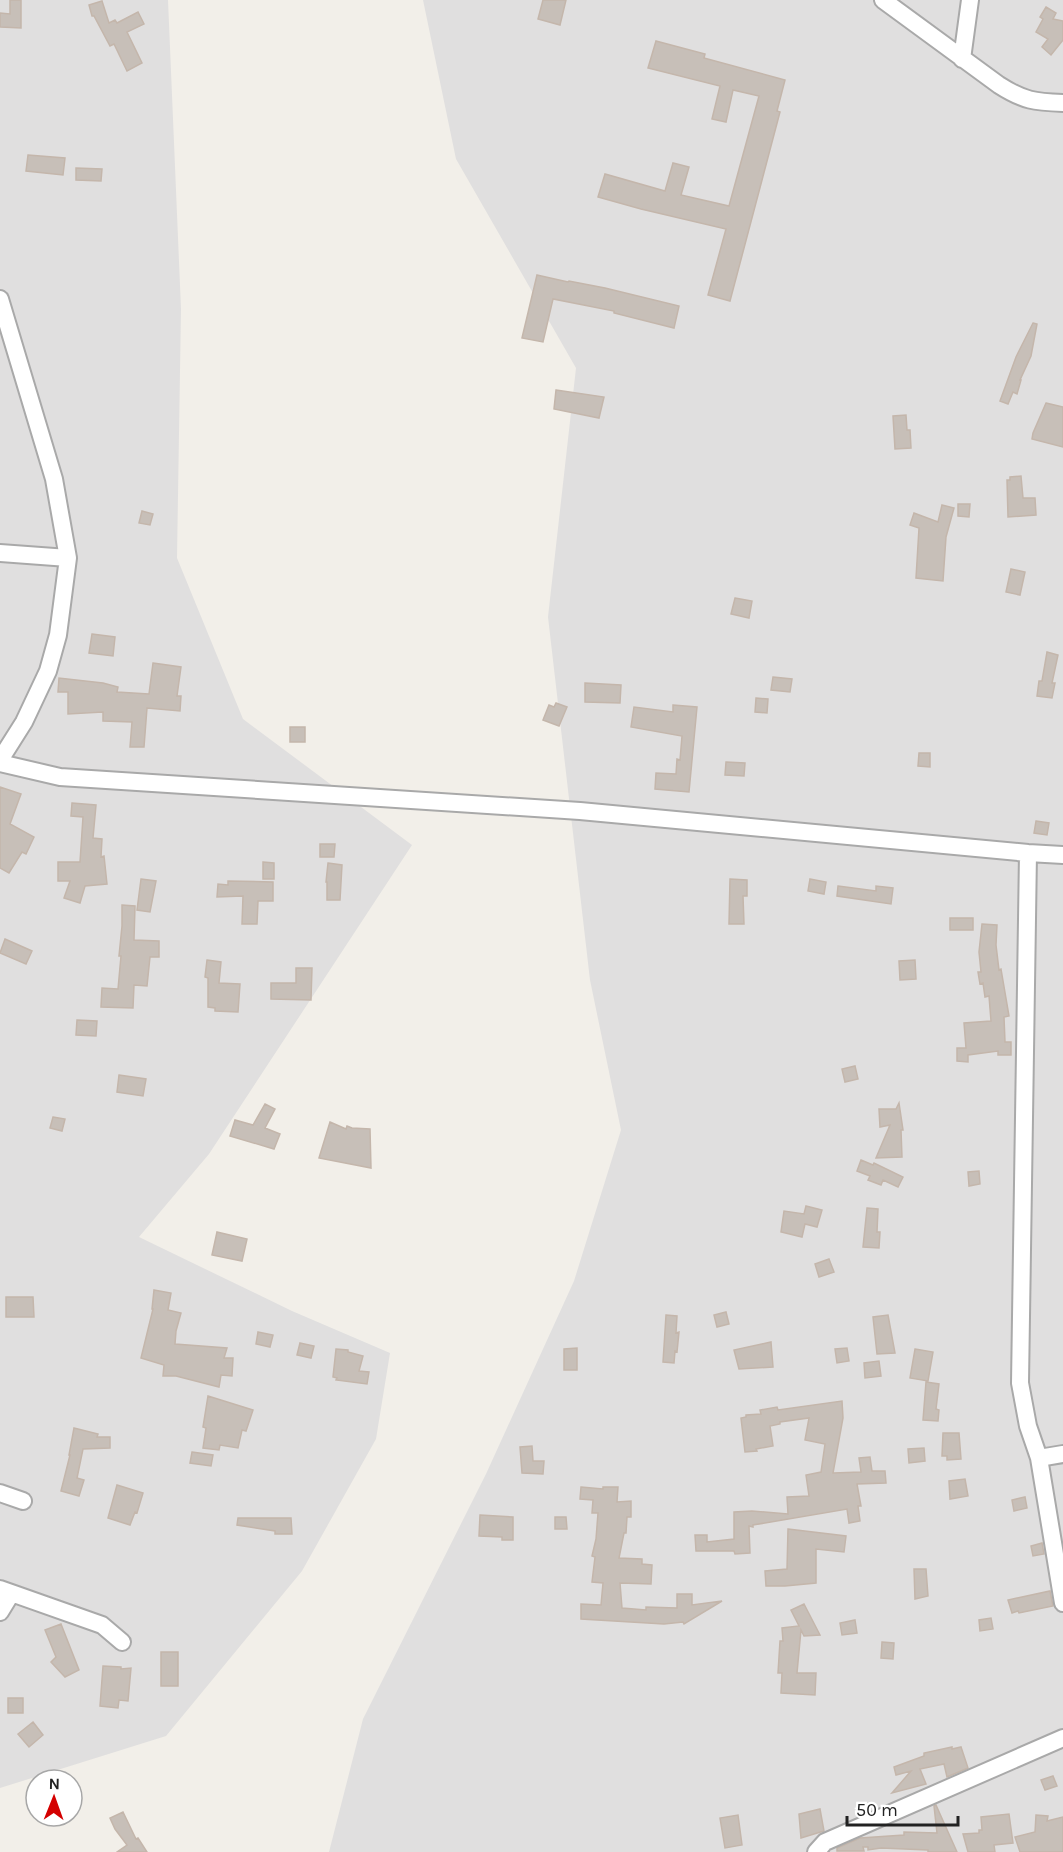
<svg xmlns="http://www.w3.org/2000/svg" width="1063" height="1852" font-family="Karla,sans-serif">
<style>
.residential{fill:#e0dfdf}
.building{fill:#c7bfb8;stroke:#c4b6ab;stroke-width:1.5}
.lines{fill:none;stroke-linecap:round;stroke-linejoin:round}
.minor-casing{stroke:#a9a9a9;stroke-width:20}
.minor{stroke:#fff;stroke-width:16}
</style>
<rect width="100%" height="100%" fill="#f2efe9"/>
<path class="residential" d="M0,0h168l13,309 -4,249 66,161 169,126 -203,309 -70,83 153,74 98,42 -14,86 -74,132 -136,165 -166,52z
M423,0h640v1852h-734l34,-133 123,-245 88,-193 47,-151 -31,-150 -42,-363 28,-249 -120,-209z"/>
<path class="building" d="M10,0h11v28l-21,-1v-14l10,1z
M543,0h23l-6,25 -22,-6z
M102,1l7,22 6,-3 2,3 21,-11 6,12 -17,8 15,31 -15,8 -13,-27 -4,2 -16,-30h-2l-3,-11z
M1046,7l10,6 -3,6 10,2v19l-12,15 -9,-8 6,-8 -12,-7 7,-13 -3,-2z
M656,41l49,13 -1,4 81,22 -8,31 3,1 -50,189 -22,-6 18,-66 -85,-20 -43,-12 7,-23 60,17 8,-28 16,4 -8,28 48,11 30,-110 -26,-6 -7,32 -14,-3 8,-33 -72,-18z
M28,155l37,3 -2,17 -37,-4z
M76,168l26,1 -1,12 -25,-1z
M537,275l31,7 1,-1 36,7 74,18 -5,22 -60,-15v-2l-61,-12 -10,43 -21,-4z
M1033,323l4,1 -6,32 -11,24h1l-4,14 -4,-2 -5,12 -8,-3 16,-44z
M556,390l48,7 -5,21 -45,-9z
M1046,403l17,4v40l-31,-8 1,-6z
M906,415l1,15h3l1,18 -16,1 -2,-33z
M1021,476l2,22h12l1,17 -28,2 -1,-37h3v-3z
M958,504h12l-1,13 -11,-1z
M942,505l12,3 -8,29 -3,44 -27,-3 3,-50 -9,-3 4,-12 24,9z
M142,511l11,3 -3,11 -11,-2z
M1011,569l14,3 -5,23 -14,-3z
M735,598l17,3 -3,17 -18,-4z
M92,634l23,3 -2,19 -24,-3z
M1047,652l11,3 -6,28h3l-3,15 -15,-2 2,-15h3z
M153,663l28,4 -4,29h4l-1,15 -33,-3 -3,39h-14l2,-25 -29,-1v-9l-35,2v-22h-10l1,-14 44,5 15,4 -1,5 32,2z
M773,677l19,2 -2,13 -19,-2z
M585,683l36,2 -1,18 -35,-1z
M756,698l12,1 -1,14 -12,-1z
M556,703l11,4 -8,19 -16,-6 6,-15 5,2z
M673,705l24,2 -8,85 -34,-3 1,-16 20,1 1,-15 3,1 2,-24 -51,-9 3,-20 39,5z
M290,727h15v15h-15z
M919,753h11v14l-12,-1z
M726,762l19,1 -1,13 -19,-1z
M0,787l21,7 -11,30 24,13 -8,17 -4,-2 -13,21 -9,-5z
M72,803l24,2 -3,33 9,1 -1,18 3,-1 3,28 -22,2 -5,17 -16,-5 6,-17h-12v-19h22l3,-45 -12,-1z
M1036,821l13,2 -2,12 -13,-2z
M320,844h15l-1,13h-14z
M263,862l11,1v16h-11z
M328,863l14,2 -2,35h-13v-18h-1z
M141,879l15,2 -6,31 -13,-2z
M730,879l17,1v16h-4l1,28h-15z
M810,879l16,3 -2,12 -16,-3z
M228,881l45,1v19h-15l-1,23h-15l1,-28 -26,1 1,-13 10,1z
M838,886l38,5v-5l17,2 -2,16 -54,-8z
M122,905l13,1 -1,34 25,1v16h-9l-3,29 -13,-1 -1,23 -32,-1 1,-19 16,1 3,-33h-2l3,-30z
M950,918h23v12h-23z
M982,924l15,1 -1,20 3,25 2,-1 8,47 -5,1 1,25h6v13h-13v-4l-30,4v7l-11,-1v-13h9l-2,-25 27,-2 -2,-25 -4,1 -2,-14 -3,1 -2,-12h3l-2,-20z
M5,939l27,12 -6,13 -26,-11z
M207,960l14,2 -2,21 21,1 -2,28 -23,-1v-3l-7,-1v-29l-3,-1z
M915,960l1,19 -16,1 -1,-19z
M296,968h16l-1,32 -40,-1v-16h25z
M77,1020l20,1 -1,15 -20,-1z
M855,1066l3,13 -13,3 -3,-13z
M119,1075l27,4 -3,17 -26,-4z
M899,1103l4,27h-2l1,27 -26,1 14,-33 -10,2 -1,-18h17z
M265,1104l10,5 -10,19 15,6 -6,15 -44,-13 5,-16 18,5z
M53,1117l12,2 -3,12 -12,-3z
M330,1122l16,7 1,-3 5,2 18,1 1,39 -52,-10z
M861,1160l12,5 1,-2 29,14 -5,10 -15,-7 -2,5 -13,-5 2,-4 -13,-5z
M979,1171l1,13 -11,2 -1,-14z
M806,1206l16,4 -5,17 -12,-3 -3,13 -21,-5 3,-21 20,3z
M867,1208l11,1 -1,23h3l-1,16 -16,-1z
M217,1232l30,7 -5,22 -30,-6z
M829,1259l5,13 -15,5 -4,-13z
M154,1290l17,3 -3,17 13,3 -5,18 -1,13 52,4 -3,10h9l-1,18 -11,-1 -2,12 -43,-11h-13l1,-11 -23,-7 12,-49h-1z
M6,1297h27l1,20h-28z
M726,1312l3,12 -12,3 -3,-12z
M666,1315l11,1 -1,17 3,-1 -2,20 -2,-1 -1,12 -11,-1z
M888,1315l7,38 -18,1 -4,-37z
M258,1332l15,3 -3,12 -14,-3z
M771,1342l2,25 -34,2 -5,-19z
M300,1343l14,3 -3,12 -14,-3z
M577,1348v22h-13v-21z
M847,1348l2,13 -12,2 -2,-14z
M336,1349l12,1v2l15,4 -4,15 10,1 -2,12 -31,-4 1,-2 -4,-1z
M915,1349l18,3 -5,29 -18,-3z
M879,1361l2,15 -16,2 -1,-15z
M926,1382l13,2 -3,25 3,1 -1,11 -15,-1z
M208,1396l45,14 -7,21 -4,-1 -4,18 -18,-3 -1,5 -16,-2 3,-20 -3,-1z
M842,1401l1,17 -10,55 28,-1 -2,-14 11,-1 2,14h13l1,12 -29,1 4,22h-3l2,15 -11,2 -2,-14 -94,16v2l-4,-1 1,27 -15,1 -1,-3h-38l-1,-16h12v7l27,-3v-27l18,-1 36,3 -1,-17 22,-1 -3,-21 15,-3 4,-28 -20,-4 4,-22 -29,4v2l-10,2 3,20 -17,3 1,2 -12,1 -4,-34 5,-1v-2l15,-1 -1,-4 17,-3 1,3z
M74,1428l24,6 -1,3h13v11l-27,1 -6,29 7,2 -5,16 -18,-5 9,-36h-1z
M943,1433h16l2,26 -14,1v-4h-5z
M532,1446l1,15h11l-1,13 -21,-1 -2,-26z
M924,1448l1,13 -16,2 -1,-14z
M192,1452l21,3 -2,11 -21,-3z
M965,1479l3,17 -18,3 -1,-18z
M117,1485l26,8 -6,20 -2,-1 -5,13 -22,-7z
M581,1487l22,2v-2h15l-1,15 14,-1v16h-4l-1,16h-2l-5,25 23,1v5l10,1 -1,19 -31,-1 2,25 24,2v-3l31,1v-14h15v11l30,-4 -38,23 -1,-2 -19,2 -83,-5v-15l20,1 2,-22 -11,-1 3,-25 -3,-1 4,-17 2,-26h-6l1,-13 -13,-1z
M1025,1497l2,11 -13,3 -2,-11z
M480,1515l33,2v23h-11v-3l-23,-1z
M555,1517h11l1,12h-12z
M238,1518h53l1,16h-17v-3l-38,-6z
M788,1529l58,7 -2,16 -28,-3v34l-31,3h-19l-1,-15 22,-2z
M1042,1543l2,11 -11,2 -2,-10z
M914,1569h12l2,27 -13,3z
M1050,1591l3,15 -34,7 -1,-2 -6,2 -4,-13z
M804,1604l16,31 -16,1 -3,-6 -4,43h19l-1,22 -34,-2 1,-20h-4l2,-32h3l-1,-13 17,-2 -8,-16z
M991,1618l2,11 -13,2 -1,-11z
M855,1620l2,13 -15,2 -2,-12z
M61,1624l18,46 -14,7 -14,-15 5,-5 -11,-27z
M882,1642l12,1 -1,16 -12,-1z
M161,1652h17v34h-17z
M103,1666l18,1v2l10,-1 -3,33 -9,-1 -1,8 -18,-2z
M8,1698h15v15h-15z
M33,1722l10,13 -14,12 -11,-13z
M952,1747v2l9,-2 7,21 -21,9 -3,-13 -24,5 6,15 -34,9 19,-22 -15,4 -2,-8 30,-11v-3z
M1053,1776l4,10 -12,4 -4,-10z
M936,1805l21,47h-29v-2l-47,-2 -13,2v-3h-5l1,4h-27v-3l23,-10 44,-3v-3l33,1 -3,-27z
M820,1809l4,22 -23,7 -2,-24z
M123,1812l13,27 2,-1 9,14h-30l10,-7 -12,-16 -5,-11z
M1009,1814l4,29 -19,2 1,7h-27l-5,-18 16,-1v-3h3l-1,-13z
M738,1815l4,30 -17,3 -5,-30z
M1036,1815l12,1 -1,5 16,-4v35h-43l-5,-15 20,-5z"/>
<g class="lines">
<defs>
<path id="minor" d="M883,0l116,85c25,16 36,17 64,18
M962,59l8,-59
M0,299l54,180 14,79 -10,77 -10,36 -24,51 -24,38
M0,553l68,5
M0,763l60,14 520,34 448,42 35,2
M1028,853l-8,530 8,43 11,32 24,145
M1039,1458l24,-4
M0,1493l23,8
M0,1589l102,36 20,17
M0,1612l11,-18
M816,1852l9,-10 238,-104"/>
</defs>
<use href="#minor" class="minor-casing"/>
<use href="#minor" class="minor"/>
</g>
<g transform="translate(54 1798) rotate(1)"><circle r="28" fill="#ffffff" stroke="#a7a7a7" stroke-width="1.5"/>
<path d="M0-4.5L10 22L0 15L-10 22Z" fill="#d40000"/>
<text y="-9" font-size="16" font-weight="bold" text-anchor="middle" fill="#222222">N</text>
</g>
<path d="M847 1816v9h111v-9" fill="none" stroke="#222222" stroke-width="3"/>
<text x="856" y="1816" font-size="18" fill="#222222" stroke="#ffffff" stroke-width="4.5" paint-order="stroke">50 m</text>
</svg>
